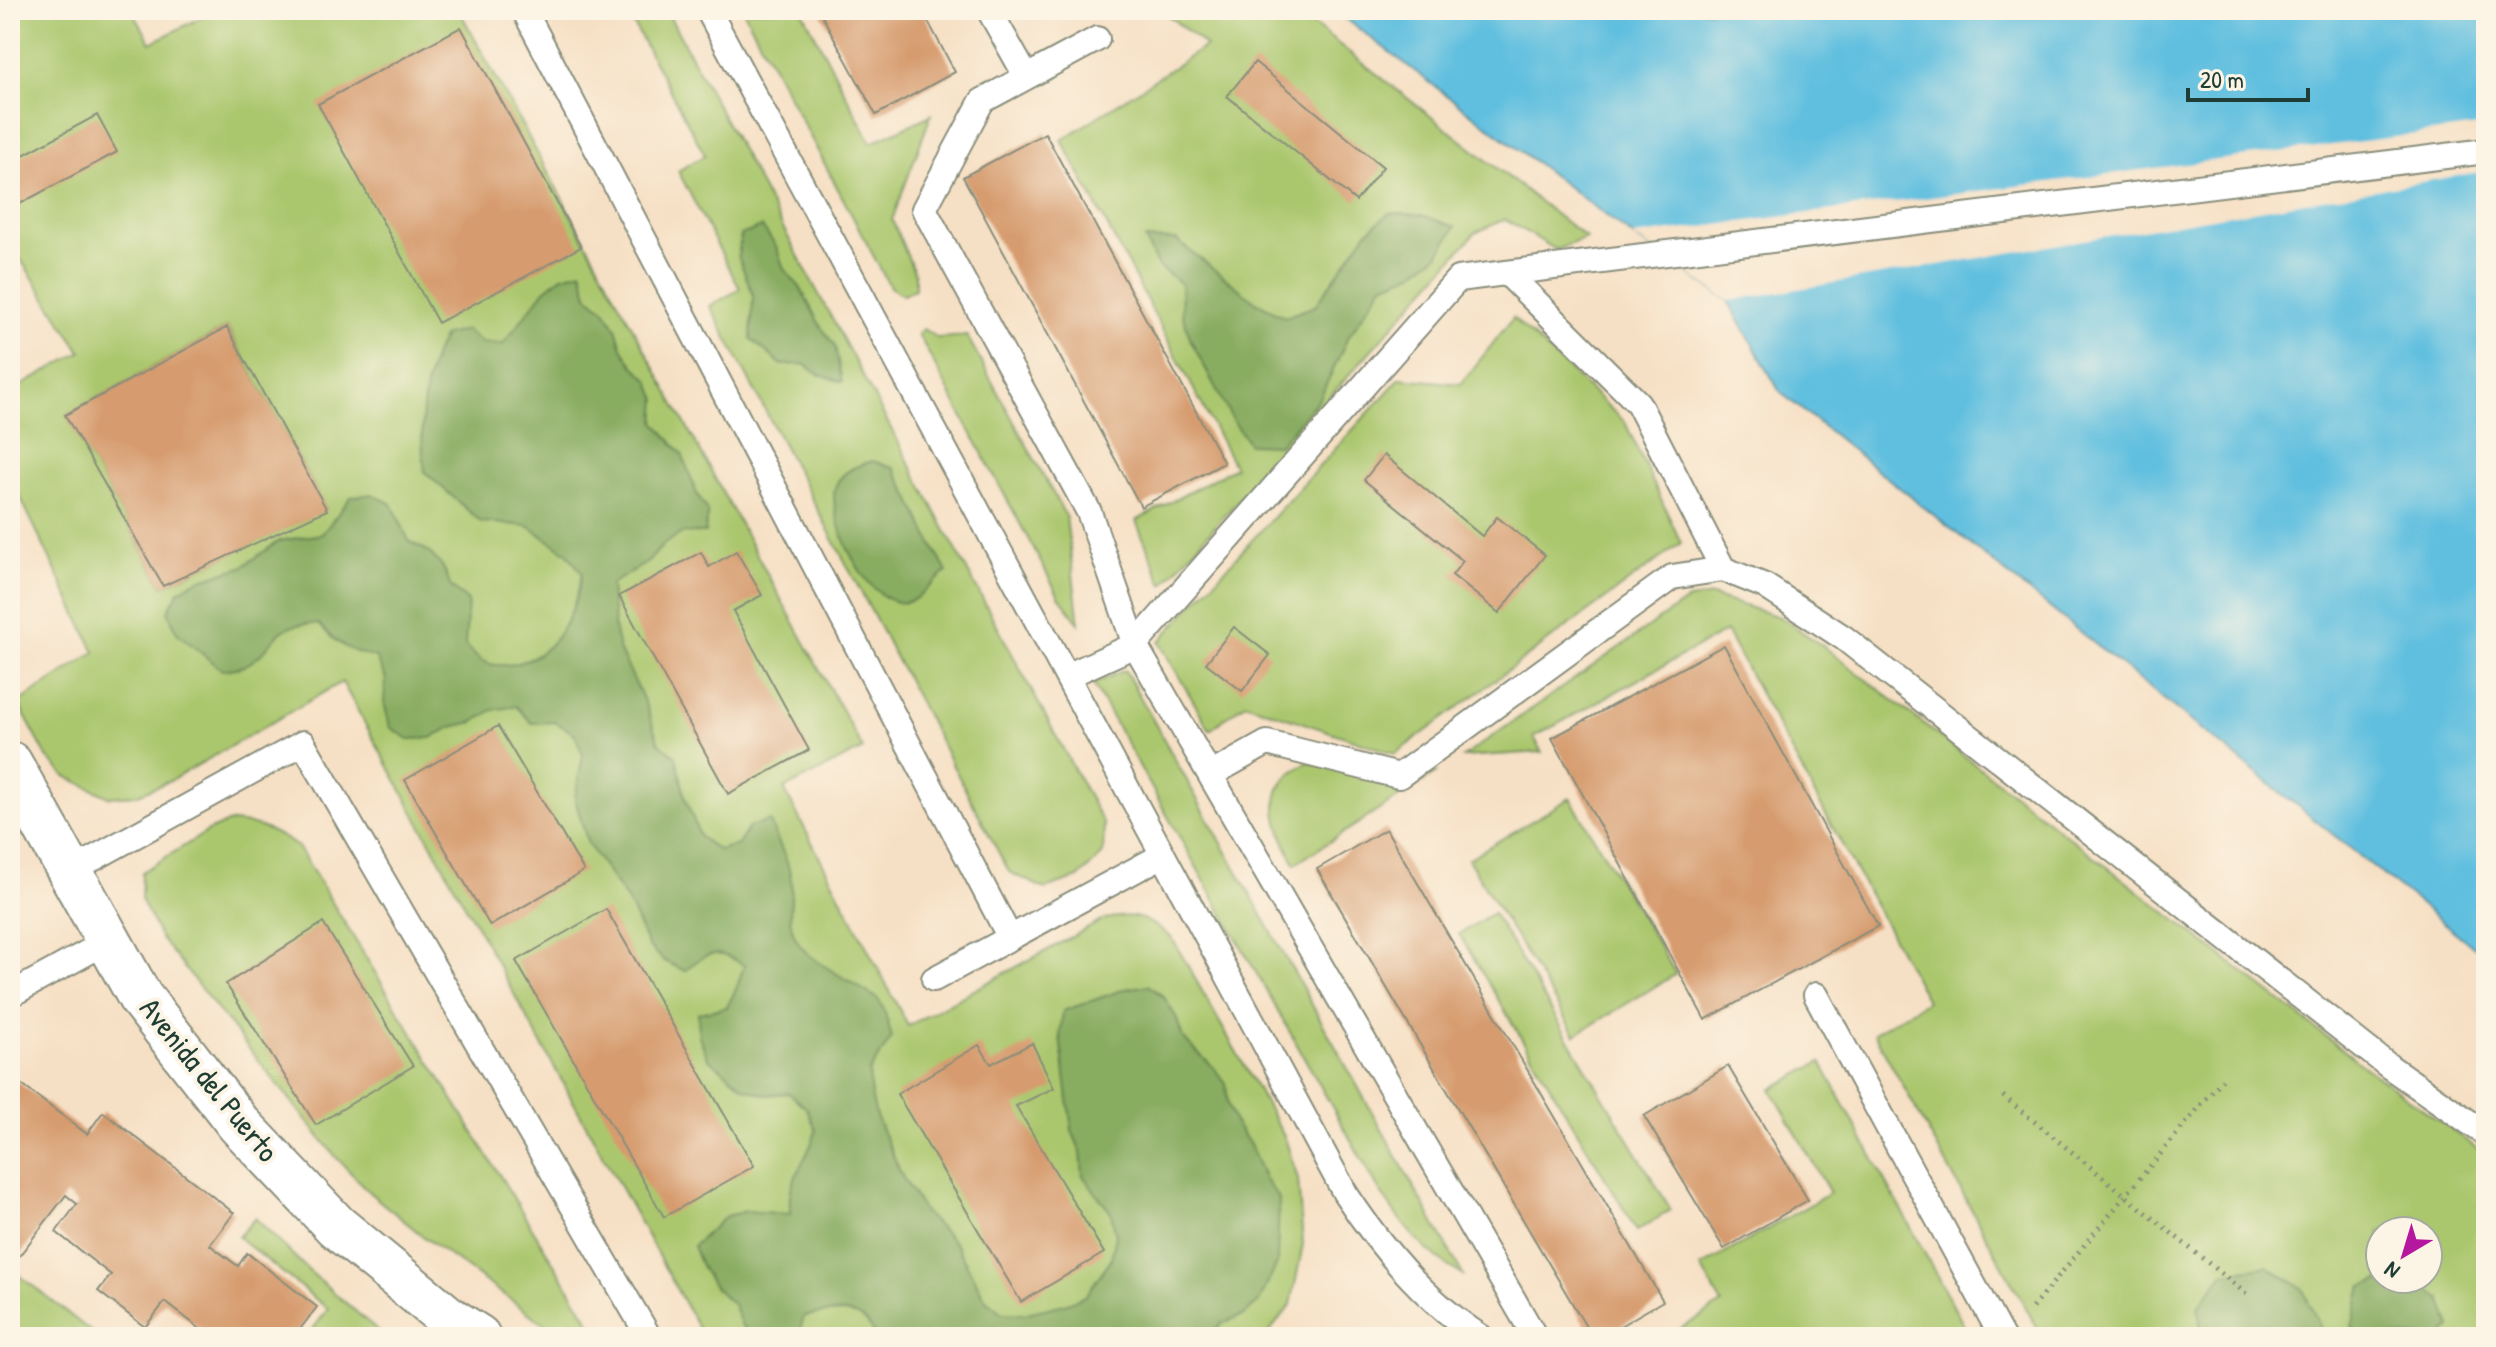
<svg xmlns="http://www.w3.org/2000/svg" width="2496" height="1347" font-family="'Patrick Hand',sans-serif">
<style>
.green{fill:#abc76e;stroke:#658251;stroke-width:2;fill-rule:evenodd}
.forest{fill:#88ac61;stroke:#54744a;stroke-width:2}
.water{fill:#61bfdf;stroke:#407e8a;stroke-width:2}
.pier{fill:#f6e0c5}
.building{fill:#d69b6e}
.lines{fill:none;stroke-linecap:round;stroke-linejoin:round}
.lane-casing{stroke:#8a8e7c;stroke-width:28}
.street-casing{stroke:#8a8e7c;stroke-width:48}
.path{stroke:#8a8e7c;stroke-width:5;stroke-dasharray:2 6;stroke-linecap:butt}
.lane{stroke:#fff;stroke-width:24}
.street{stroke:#fff;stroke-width:44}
.labels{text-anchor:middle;stroke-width:8;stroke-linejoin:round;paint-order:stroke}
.street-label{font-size:30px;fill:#1f3d34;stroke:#fcf5e5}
</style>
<rect width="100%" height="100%" fill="#fcf5e5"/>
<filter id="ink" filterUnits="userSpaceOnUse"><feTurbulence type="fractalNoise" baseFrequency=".0125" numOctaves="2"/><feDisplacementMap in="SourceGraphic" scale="16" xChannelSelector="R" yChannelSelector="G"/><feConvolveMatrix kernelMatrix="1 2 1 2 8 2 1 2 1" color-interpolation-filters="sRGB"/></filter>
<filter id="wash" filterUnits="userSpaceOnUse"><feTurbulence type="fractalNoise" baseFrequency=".006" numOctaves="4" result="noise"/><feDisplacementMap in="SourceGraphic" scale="32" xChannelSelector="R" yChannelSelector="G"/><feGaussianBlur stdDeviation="1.8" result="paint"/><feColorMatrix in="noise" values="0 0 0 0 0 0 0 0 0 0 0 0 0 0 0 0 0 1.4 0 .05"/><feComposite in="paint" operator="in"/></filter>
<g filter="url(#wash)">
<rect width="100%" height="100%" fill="#f6e0c5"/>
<path class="green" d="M10,10h122l19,33 65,-33h243l404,739 -79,40 124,237 195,-106c32,-9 43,-2 69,18l113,200 13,41 5,65 -12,61 -26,32h-562l-361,-655 -172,99 -34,14 -27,2 -44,-21 -18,-19 -29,-54 77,-51 -85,-176v-84l71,-40 -71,-109zM227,327l99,182 -163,77 -97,-171z
M626,10h40l438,815 -1,29 -25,24 -33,11 -36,-17 -299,-566 30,-17 -62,-118 27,-16z
M743,10h59l69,133 60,-28 -39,105 23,54v15l-12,6 -13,-8z
M1161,10h134l291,228 -30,12 -51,-31 -30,14 -312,352 -27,-64 99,-54 -173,-327 144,-94z
M1513,318l112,104 56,121 -286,211 -150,-51 -35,27 -51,-88 241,-264 61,6z
M923,329l15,9 29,-2 99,181 13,106 -20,-27 -141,-262z
M1712,596l68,21 43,29 537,417 126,92v182h-444l-168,-304 53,-32 -201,-370 -192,106 8,15 -79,5 224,-157zM2380,1231h48v48h-48z
M1125,670l338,605c-38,-20 -63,-52 -85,-87l-285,-504z
M1307,762l57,15 18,9 56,-14 -143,92c-12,-24 -31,-62 -9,-86 5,-6 14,-11 21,-16z
M1570,798l106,176 -101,61 -107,-176z
M230,822c28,1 46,10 68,25l301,490h-37l-138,-100 -54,-44 -35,-37 -174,-217 -20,-40 1,-27 68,-42z
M1493,913l178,297 -34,21 -178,-297z
M1821,1062l149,275h-304l56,-33 -21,-37 129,-74 -59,-104z
M255,1218l53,52 77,67h-78l21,-28 -90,-72z
M19,1275l79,62h-88v-51z"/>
<path class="forest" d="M1389,213l33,2 33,12 -17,28 -25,18 -30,12 -36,54 -27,59 -41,47 -30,-1 -17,-25 -41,-78 -9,-28 -1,-29 -24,-19 -12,-26 31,1 80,62 29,15 30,-11 51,-73z
M762,227l14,19 8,23 16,18 21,40 14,19 7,36 -22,-7 -16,-11 -22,1 -31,-26 2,-44 -15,-39 3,-21z
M582,271l6,25 17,14 11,18 6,20 11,17 16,15 8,20 -2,22 27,32 15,40 11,18 -3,21h-23l-19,12 -15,17 -37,22 3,43 5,22 26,54 14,40 17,13 9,41 15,40 18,13 20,-5 11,-18 21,-6c6,20 19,38 21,58 3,24 -8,42 9,66 11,16 47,34 65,46 5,3 12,6 15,11 6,9 8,24 12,35l-23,35 2,23 5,21 26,60 22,36 31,31 31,57 16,13 21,1 42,-10 20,-8 26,-37 5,-23 -5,-23 -28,-37 -2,-24 -9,-21 -12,-95 3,-25 62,-22 23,-4 16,12 12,20 7,21 30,29 13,17 2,22 8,19 13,18 17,38 13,17 -2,66 -18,38 -15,13 -22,8 -12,14h-335c-11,-32 -44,-25 -71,-21l-6,21h-43l-13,-11 -9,-22 -18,-16 -13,-20 -9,-22 33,-30 21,-5 43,3c0,-8 -1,-17 1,-25 6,-21 20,-37 25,-59l-9,-21 -18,-16 -23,2 -21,-7 -37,-30 -9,-22 -1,-23 29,-6 10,-20 7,-22c-26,-16 -37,-15 -59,6l-21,-10 -16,-15 -19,-43 -41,-59 -13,-45 8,-44 -8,-21 -20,-12 -23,1 -16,-17 -23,4 -20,12 -21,5 -21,11 -22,1 -19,-12 -6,-25 2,-23 -10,-21c-26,-6 -40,-14 -57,-34 -50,-3 -39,22 -73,41 -6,3 -17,4 -24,5l-45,-37 -9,-22 11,-20 19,-11 44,-13 37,-26 43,-7 29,-37 21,-3 20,10 17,37 19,10 15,16 8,20 17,14 -3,44c12,15 23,22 43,20 47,-6 67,-51 74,-92l-15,-20 -39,-27 -47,-4 -56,-50c-6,-47 -4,-94 19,-137l22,-5 16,13 21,1 42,-54 17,-14z
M873,461l21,7c20,34 33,70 53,104 -9,6 -26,24 -34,28 -43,20 -91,-89 -76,-117 8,-14 22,-18 36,-22z
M2267,1266l35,22 18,38 1,11h-119l-4,-30 26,-34z
M2385,1279h28l28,20 10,29 -9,9h-83l-7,-10 10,-41z"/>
<path class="water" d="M1334,10h1152v947l-706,-565 -52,-91 -95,-65z"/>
<path class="pier" d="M2486,125v46l-758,130 -95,-65z"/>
<g id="blocks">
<path class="building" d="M819,10h103l33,62 -79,43z
M461,27l120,220 -143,76 -120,-219z
M1255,62l128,105 -27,34 -129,-105z
M97,115l20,37 -107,57v-47z
M1045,133l179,330 -83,44 -178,-330z
M227,327l100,183 -164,76 -98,-171z
M1384,455l98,81 15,-19 48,38 -46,58 -47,-38 11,-14 -99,-81z
M736,551l26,44 -29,16 76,139 -81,44 -109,-198 82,-44 8,15z
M1234,627l36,28 -28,36 -36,-28z
M1724,645l154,281 -173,94 -153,-282z
M498,726l86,145 -94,55 -85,-146z
M1386,829l277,472 -62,36h-9l-275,-468z
M606,909l148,257 -90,51 -148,-256z
M323,923l90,143 -97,59 -90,-141z
M1032,1043l22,45 -38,18 88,147 -83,49 -124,-208 82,-49 12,19z
M1728,1066l80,134 -84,49 -80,-133z
M10,1076l77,58 16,-22 131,101 -24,32 28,21 9,-13 70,54 -23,30h-83l-46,-35 -20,25 -47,-36 13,-16 -55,-43 21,-28 -11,-9 -56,73z"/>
</g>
</g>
<g filter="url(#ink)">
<use href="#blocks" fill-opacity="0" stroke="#8a8e7c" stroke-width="2"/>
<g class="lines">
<defs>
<path id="lane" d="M524,10l486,928
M708,10l637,1183c36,55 80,108 136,144
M989,10l37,66
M1097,39l-115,62 -58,108 165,303 46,133 400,692
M1507,273l131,130 85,166
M1067,676l68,-31 323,-366 1028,-128
M1210,775l57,-32 132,33 273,-199 51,-8 42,17 79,52 546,429 96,67
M69,872l234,-129 346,594
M934,979l229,-124
M10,995l98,-54
M1816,995l186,342"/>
<path id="street" d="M10,764l130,233 98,126 98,103 112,92 30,19"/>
</defs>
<use href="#lane" class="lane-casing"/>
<use href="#street" class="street-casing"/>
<path class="path" d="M2003,1096l247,201
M2032,1308l194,-233"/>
<use href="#lane" class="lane"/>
<use href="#street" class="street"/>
</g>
</g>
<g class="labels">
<g class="street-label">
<text transform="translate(209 1080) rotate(51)" y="10">Avenida del Puerto</text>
</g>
</g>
<rect width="2496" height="1347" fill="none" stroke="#fcf5e5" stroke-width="40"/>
<g transform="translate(2404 1255) rotate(218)"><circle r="38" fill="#fcf5e5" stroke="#a4ab9e" stroke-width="2"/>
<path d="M0-6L14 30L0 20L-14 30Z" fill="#b5179e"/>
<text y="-12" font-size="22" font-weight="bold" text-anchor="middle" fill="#1f3d34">N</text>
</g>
<path d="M2188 88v12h120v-12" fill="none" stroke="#1f3d34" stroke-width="4"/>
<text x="2200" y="88" font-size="24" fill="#1f3d34" stroke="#fcf5e5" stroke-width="6" paint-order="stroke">20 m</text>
</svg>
